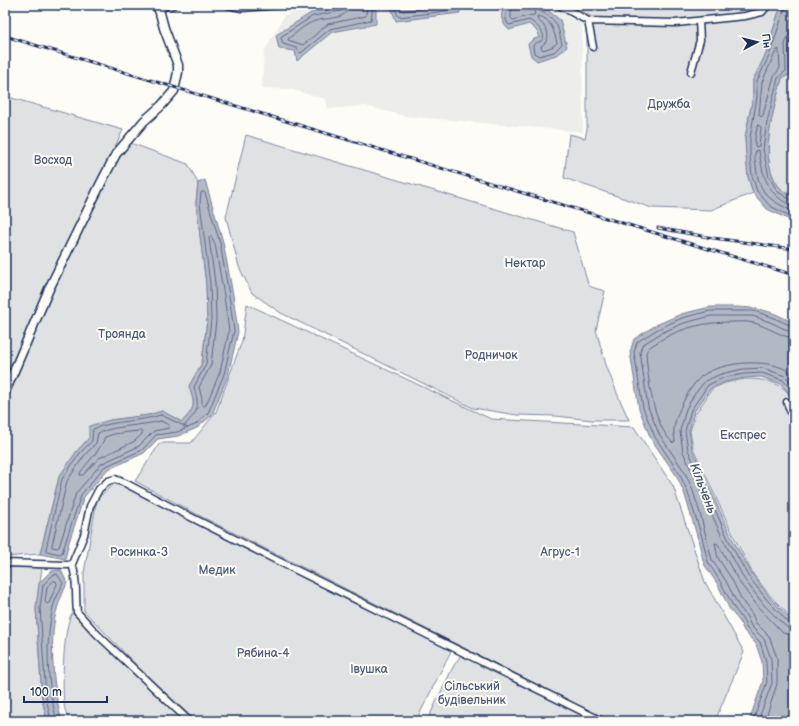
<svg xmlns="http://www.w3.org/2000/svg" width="799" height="726" font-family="'Balsamiq Sans',sans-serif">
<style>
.built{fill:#edeeec}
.green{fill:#e0e1e3;stroke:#7e88a0}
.water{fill:#b3b8c5;stroke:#76819c}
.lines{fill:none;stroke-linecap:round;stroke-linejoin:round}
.shore{stroke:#586687;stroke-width:1}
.minor-casing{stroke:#1b2f5e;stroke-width:9}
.tertiary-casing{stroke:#1b2f5e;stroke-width:11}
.minor{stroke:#fdfcf7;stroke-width:6}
.tertiary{stroke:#fdfcf7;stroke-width:8}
.rail-casing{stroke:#1b2f5e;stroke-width:3}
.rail{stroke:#fdfcf7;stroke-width:1.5;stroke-dasharray:4.5;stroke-linecap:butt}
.labels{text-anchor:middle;stroke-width:4;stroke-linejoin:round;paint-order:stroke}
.park-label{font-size:12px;fill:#4c5c7f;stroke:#fdfcf7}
.water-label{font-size:13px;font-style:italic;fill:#49587d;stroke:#fdfcf7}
</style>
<rect width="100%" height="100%" fill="#fdfcf7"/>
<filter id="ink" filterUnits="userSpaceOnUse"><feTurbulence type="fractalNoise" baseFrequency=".025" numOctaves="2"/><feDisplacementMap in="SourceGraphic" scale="8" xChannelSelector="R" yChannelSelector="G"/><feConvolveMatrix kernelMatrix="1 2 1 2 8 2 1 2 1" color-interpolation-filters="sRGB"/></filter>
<g filter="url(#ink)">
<path class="built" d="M306,5h250l26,15 1,112 -179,-16 -39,-10 -37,3 -2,-10 -38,-10 -26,-1 2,-36 20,-36z"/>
<path class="green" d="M569,5h214l-5,9 -12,40 -13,26v16l-8,42 3,39 5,16 -42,17 -59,-2 -88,-30 5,-44 16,4 2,-9v-95l-1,-11 4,-7z
M794,35v162c-4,-2 -10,-5 -13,-8 -25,-27 -7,-80 1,-111l9,-4c-2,-12 -5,-30 3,-39z
M5,96l118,34 -108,227 -10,25z
M246,135l327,97 15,52 3,3 14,4 -9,39 10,35 13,33 10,22h-37l-36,-4 -39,-1 -44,-7 -192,-95 -29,-20 -13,-26 -13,-50z
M125,141l63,23 10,19 -2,20 10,81 1,36 -5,43 -13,23c6,19 7,21 -7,36l-20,-11 -13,4 -39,5 -21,18 -12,13 -18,26 -19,77 -35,3v-170z
M247,304l244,115 143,8 39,59 32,96 39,70 -29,69h-105l-414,-207 -61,-33 25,-38h31l25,-31 26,-71z
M745,379c20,0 41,3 49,24v217l-22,-22 -19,-24 -18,-35 -42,-91 -3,-17 6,-18 16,-24 13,-6z
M114,484h5l226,115 107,50 -36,72h-220l-57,-53 -55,-57v-38l13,-74 12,-11z
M5,567l37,1 -6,40 6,90 5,23h-42z
M72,613l20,17 39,42 53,49h-115c-2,-6 -5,-12 -5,-18 -2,-19 -1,-75 8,-90z
M461,655l134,66h-168l26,-54z"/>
<path class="water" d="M360,5h16v19l-44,8 -35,29 -2,-10 -16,-2 -3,-14 35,-22 32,-7z
M390,5h69l1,8 -64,8z
M505,5h31l10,4 14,11 7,27 -11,8 -19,6 -6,-5 -3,-12 4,-4 8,-3 -4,-7 -7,-6 -20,6c-8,-8 -10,-15 -4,-25z
M783,5h11v30c-8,9 -5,27 -3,39l-9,4c-8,31 -26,84 -1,111 3,3 9,6 13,8v25l-27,-13 -14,-16 -5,-16 -2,-21 -1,-18 8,-42v-16l13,-26 12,-40z
M205,180l18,62 10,53 5,37 -10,43 -16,40 -15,13 -19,8 -20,3 -14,14 -37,17 -23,27 -15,45 -4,17 -25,-5 19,-77 18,-26 12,-13v-12l21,-6 39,-5 13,-4 20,11c14,-15 13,-17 7,-36l13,-23 5,-43 -1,-36 -10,-81 2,-20z
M710,307c32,0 56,-2 84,17v75l-13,-15 -20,-7 -17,1 -19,4 -14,6 -17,24 -5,19 3,18 41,91 19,34 19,25 23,23v99h-45l14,-40 -1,-19 -6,-18 -12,-13 -4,-9 -10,-12 -12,-25 -14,-21 -6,-25 -14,-47 -8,-17 -25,-36 -12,-30 -9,-57 4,-13 22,-14 25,-11z
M61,570l6,13c-3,8 -7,15 -9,23 -10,28 -5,86 4,115h-15l-5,-23 -6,-90 3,-25 12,-12z"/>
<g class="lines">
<path class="shore" d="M344,5v4l-3,2 -28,5 -31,20 -1,2 2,6 13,4 3,4 2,1 29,-24 41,-9 2,-15
M349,5c-1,16 -23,12 -34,16 -9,3 -18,11 -26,17l-1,2 15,5 25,-21 38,-8 1,-11
M394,5l4,11 2,1 53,-7 2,-1v-4
M399,5l2,5 2,1 46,-6
M508,5c-1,7 -5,14 1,20l20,-5c6,3 20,15 12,21 -3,2 -6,1 -8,5l1,7 5,3 15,-4 8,-8c-5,-20 -4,-24 -24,-34l-1,-5
M513,5l-2,8v5l2,2 15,-4 6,-1 1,-1 -3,-9
M786,5l-17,51 -12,25v16l-7,41v17l2,21 5,15 13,15 24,12
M538,16c13,2 16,15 19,27l-5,4 -9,3 -2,-2v-2c13,-8 5,-20 -4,-27z
M794,32l-5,2 -4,10 1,27 -8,7 -11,44 -4,27 6,28 9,15 13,8 3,1
M779,50l1,18 -6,8 -11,39 -2,2 -2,-2 3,-33 14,-31z
M758,125l3,2 -2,19 -3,1 -1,-1v-8z
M203,192l2,1 15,50 9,52 5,36 -10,43 -16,39 -13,12 -8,3 -2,-3c15,-16 14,-18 9,-38l12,-23 5,-44 -1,-36 -10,-81 1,-10z
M794,206c-5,-1 -8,-3 -11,-5 -18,-12 -21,-31 -24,-50l-3,-1c-2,5 -1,10 0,16 3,29 14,34 38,46
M211,236l4,8 9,52 5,35 -9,41 -14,33 -2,1 -2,-1v-6l-3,-12 12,-22 5,-45 -1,-37 -6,-45z
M794,338c-10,0 -28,-12 -40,-15 -7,-2 -15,-1 -22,-1 -27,0 -53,6 -76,21 -4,3 -9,5 -10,10 2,26 7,72 27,90l2,-2c0,-4 -2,-8 -1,-12 1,-14 16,-44 28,-53 19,-15 75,-20 92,0
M794,385l-9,-9 -22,-8 -20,1 -22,5 -16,7 -11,14 -8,14 -6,22 3,21 42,91 19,36 20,26 19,19 6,5 5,1
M794,393l-11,-13 -21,-7 -18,1 -21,4 -15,7 -17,25 -6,21 3,19 41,91 19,35 20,25 22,23 4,1
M161,415l23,11 1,3 -8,3 -21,3 -14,15 -38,17 -23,28 -19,58 -2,1 -14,-3v-2l16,-70 18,-26 12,-12 1,-12c22,-9 46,-7 68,-14z
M161,421l8,4v3l-15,3 -15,15 -38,18 -25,29 -17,54 -2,1 -5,-1v-2l15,-64 17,-25 12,-13 2,-10c20,-8 43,-7 63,-12z
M140,431l2,1v2l-7,7 -36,17 -16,17h-3v-2c8,-12 20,-22 25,-36l9,-3z
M54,581h2l1,3 -8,19 -2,1 -2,-2 2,-15z
M51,721l-5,-24 -6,-89 3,-23 10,-10 4,-1 6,9c-3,8 -8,16 -10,24 -8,34 -6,80 4,114
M753,721l14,-39 -1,-21 -6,-19 -13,-13 -4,-9 -9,-12 -13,-25 -13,-21 -6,-25 -15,-47 -8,-17 -24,-36 -12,-29 -9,-56 3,-10 21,-13 24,-11 28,-7h44l18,6 22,10
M758,721l14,-38 -1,-24 -7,-20 -13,-13 -4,-9 -9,-12 -12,-24 -14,-21 -12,-47 -8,-25 -8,-17 -25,-37 -11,-27 -8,-55 2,-7 19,-12 23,-10 27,-7h42l17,6 19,9 5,1
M765,721l12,-37v-26l-8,-22 -13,-13 -4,-9 -9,-12 -12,-24 -13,-20 -3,-15 3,1 21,38 20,26 24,25 11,3"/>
<defs>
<path id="minor" d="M228,5l14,3 36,-3
M559,5l29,16 88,2 69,-7 17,-4 6,-7
M158,8l15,-3
M588,21l5,26
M691,72l9,-32 -1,-19
M787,402l7,19
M5,563l63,2 4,-1
M189,721l-92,-87 -20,-22c-2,-16 1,-32 -5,-48l12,-29 6,-29 9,-17 9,-8 7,-2 12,5 40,21 111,56 324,160"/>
<path id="tertiary" d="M5,392l44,-103 53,-108 14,-27 28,-33 17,-15 13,-15 4,-19v-7l-14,-37 -4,-15 -2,-5 -4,-3"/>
</defs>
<use href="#minor" class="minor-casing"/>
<use href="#tertiary" class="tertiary-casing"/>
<use href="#minor" class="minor"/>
<use href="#tertiary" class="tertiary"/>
<defs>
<path id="rail" d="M5,36l789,239
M658,228l55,10 81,11"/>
</defs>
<use href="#rail" class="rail-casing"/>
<use href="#rail" class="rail"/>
</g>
</g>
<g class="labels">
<g class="park-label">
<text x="669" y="108">Дружба</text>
<text x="53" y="164">Восход</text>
<text x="525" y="267">Нектар</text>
<text x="122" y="338">Троянда</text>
<text x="491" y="359">Родничок</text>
<text x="743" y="439">Експрес</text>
<text x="139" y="556">Росинка-3</text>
<text x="560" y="556">Агрус-1</text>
<text x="217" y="574">Медик</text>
<text x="263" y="657">Рябина-4</text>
<text x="369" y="673">Івушка</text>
<text x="472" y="690">Сільський<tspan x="472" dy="14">будівельник</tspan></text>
</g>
<g class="water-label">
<text transform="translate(704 488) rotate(69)" y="5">Кільчень</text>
</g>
</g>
<rect width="799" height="726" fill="none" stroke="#fdfcf7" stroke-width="20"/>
<rect x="10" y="10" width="779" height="706" fill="none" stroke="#1b2f5e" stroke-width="1.5" filter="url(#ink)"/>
<g transform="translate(757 42) rotate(83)" stroke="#fdfcf7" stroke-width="3" paint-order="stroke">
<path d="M0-3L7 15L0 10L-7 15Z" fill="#1b2f5e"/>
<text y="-6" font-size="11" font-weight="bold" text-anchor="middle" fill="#1b2f5e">Пн</text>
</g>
<path d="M24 696v6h83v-6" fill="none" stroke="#1b2f5e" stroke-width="2"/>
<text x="30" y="696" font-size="12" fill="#1b2f5e" stroke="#fdfcf7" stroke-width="3" paint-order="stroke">100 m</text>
</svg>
